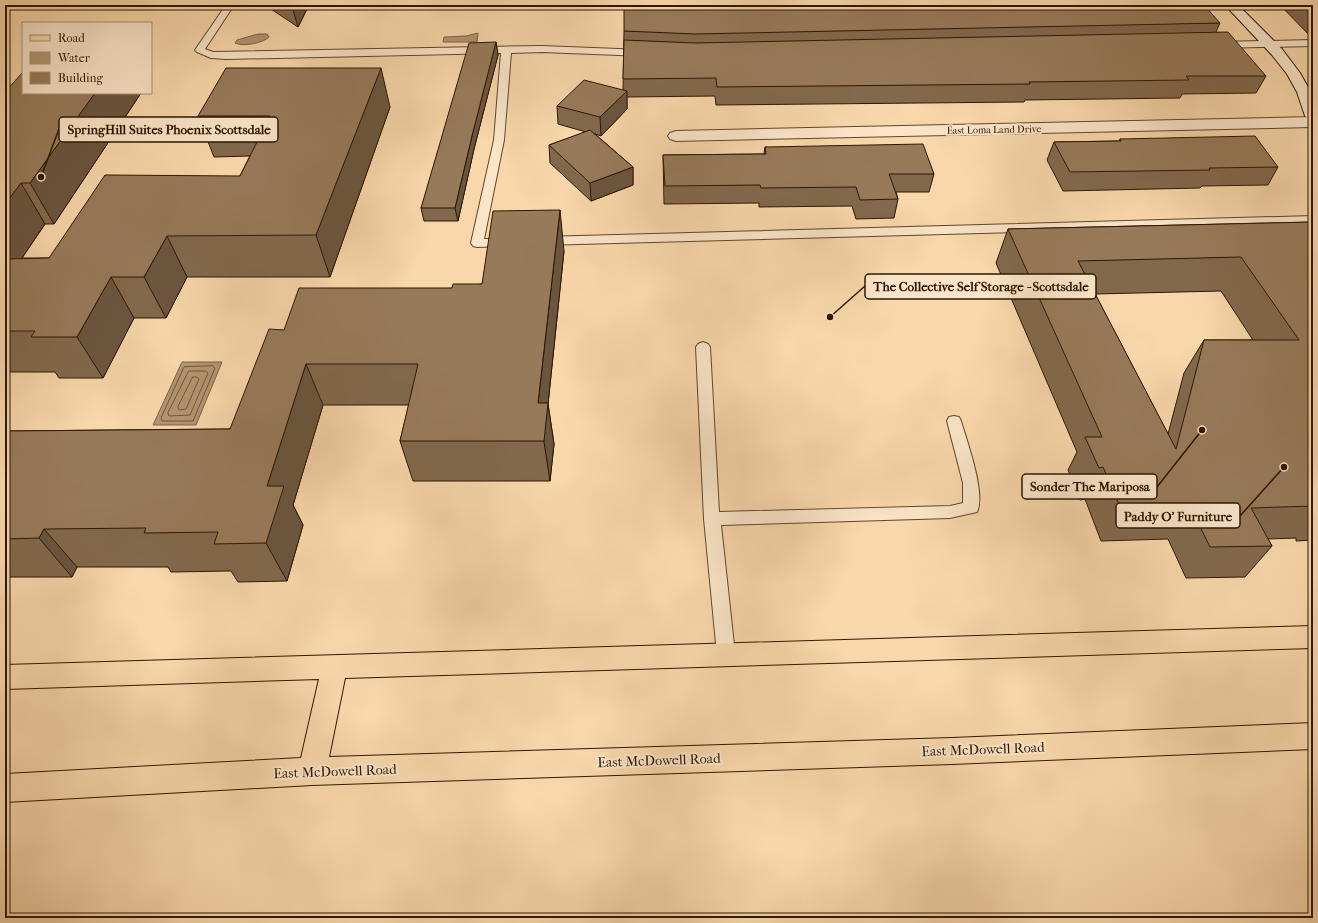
<svg xmlns="http://www.w3.org/2000/svg" width="1318" height="923" font-family="'IM FELL French Canon',serif">
<style>
.water{fill:#b39571;stroke:#7d6245}
.lines{fill:none;stroke-linecap:round;stroke-linejoin:round}
.shore{stroke:#70563a;stroke-width:1}
.lane-casing{stroke:#60462d;stroke-width:2}
.street-casing{stroke:#60462d;stroke-width:2}
.secondary-casing{stroke:#2d1603;stroke-width:2}
.primary-casing{stroke:#2d1603;stroke-width:2}
.lane{fill:#fae5c8;fill-rule:evenodd}
.street{fill:#fae5c8;fill-rule:evenodd}
.secondary{fill:#fae5c8;fill-rule:evenodd}
.primary{fill:#f8d7aa;fill-rule:evenodd}
.wall{fill:#82694d;stroke:#2d1603;fill-rule:evenodd}
.shaded-wall{fill:#6a553f;stroke:#2d1603}
.building{fill:#977a5a;stroke:#2d1603;fill-rule:evenodd}
.labels{text-anchor:middle;stroke-width:4;stroke-linejoin:round;paint-order:stroke}
.far-street-label{font-size:10px;fill:#2d1603;stroke:#fae5c8}
.near-street-label{font-size:14px;fill:#2d1603;stroke:#fae5c8}
.leader{fill:none;stroke:#2d1603;stroke-width:1.5}
.callout-dot{fill:#2d1603;stroke:#fae5c8;stroke-width:1.5}
.callout{fill:#fae5c8;stroke:#2d1603;stroke-width:1.5}
.callout-label{font-size:13px;text-anchor:middle;font-weight:bold;fill:#2d1603}
</style>
<rect width="100%" height="100%" fill="#f8d7aa"/>
<filter id="stains"><feTurbulence type="fractalNoise" baseFrequency=".005" numOctaves="4"/><feColorMatrix values="0 0 0 0 .2 0 0 0 0 .09 0 0 0 0 .02 0 0 0 .5 -.17"/></filter>
<radialGradient id="worn" r=".72"><stop offset=".6" stop-color="#630" stop-opacity="0"/><stop offset="1" stop-color="#630" stop-opacity=".3"/></radialGradient>
<path class="water" d="M478,33l-1,9h-34l1,-5 22,-1z
M258,34h9l2,3c-6,6 -26,10 -34,6l2,-3z
M182,362h40l-26,63h-43z"/>
<g class="lines">
<path class="shore" d="M213,366l2,2 -22,53h-31l-1,-3 23,-51z
M189,371h17l2,2 -18,42 -21,1 -1,-3z
M193,377h4l2,2 -13,30 -7,1 -1,-3z"/>
<defs>
<path id="lane" d="M226,5h8l-29,44 8,3 329,-6 102,4 5,3 -5,3 -102,-4 -31,1 -7,87 -20,99h28l2,3 -2,3 -4,1 -31,1 -4,-1 -2,-3 23,-103 7,-87 -275,6 -15,-1 -14,-6 -2,-2z
M1313,40v6l-95,2 -5,-3 5,-3z
M1313,216v8l-771,21 -4,-1 -2,-3 2,-3 4,-1z
M703,342l5,2 2,3 9,165 231,-6 13,-3v-20l-16,-62 2,-4 5,-1 5,1 2,4c6,21 25,72 16,91l-27,6 -229,7 14,129 -3,6 -6,2 -6,-2 -3,-6 -13,-135 -8,-172 2,-3z"/>
<path id="street" d="M1313,117v10l-637,14 -6,-2 -2,-3 2,-3 6,-2z"/>
<path id="secondary" d="M1225,5h13l44,44 18,24 13,23v25l-5,-2 -3,-3 -8,-24 -10,-18 -15,-19z"/>
<path id="primary" d="M1313,626v22l-968,30 -16,79 623,-19 361,-15v26l-361,15 -640,21 -307,17v-28l296,-16 18,-79 -314,10v-24z"/>
</defs>
<use href="#lane" class="lane-casing"/>
<use href="#street" class="street-casing"/>
<use href="#secondary" class="secondary-casing"/>
<use href="#primary" class="primary-casing"/>
<use href="#lane" class="lane"/>
<use href="#street" class="street"/>
<use href="#secondary" class="secondary"/>
<use href="#primary" class="primary"/>
</g>
<path class="wall" d="M265,5h44l-11,22z
M1280,5h33v34z
M1220,23l-4,9 50,44 -10,17 -74,1 -2,4 -155,2 -1,2 -308,3 -1,-9 -88,1v12l-26,27 -6,-2 38,33v18l-42,16 -41,-38 -1,-18 37,-13 -28,-8 -1,-18 66,-16 1,-59z
M496,42l2,13 -24,94 -16,72h-34l-3,-13z
M5,92l18,1h118l-87,131h-9l-23,34h27l191,-82 10,-20 -36,1 -16,-41 192,-9 -60,170h-143l-21,41h-32l-31,60h-44l-4,-6h-50z
M1120,139l158,28 -10,18 -66,1 -2,2 -137,3 -16,-31 7,-18 65,-1z
M765,147l169,27 -5,18h-33l2,7 -4,19 -38,1 -4,-13 -93,1v-4l-95,1 -1,-49 101,-1z
M1313,222v318l-17,1v-3l-28,1 4,7 -27,31 -59,1 -18,-39 -67,2 -16,-42 -5,1 -12,-30 9,-18 -81,-189 12,-34zM1221,291l32,49h-49l-20,33 -16,61 -73,-140z
M564,251l-16,153 6,40 -4,37h-137l-13,-40 9,-36h-86l-30,100 10,20 -16,56 -49,1 -7,-11 -60,1 -3,-5h-91l-5,10h-67v-146l225,-2 54,-99 168,-42 30,-4z"/>
<path class="shaded-wall" d="M295,5h14l-11,22 -5,-17z
M496,42l2,13 -24,94 -16,72 -3,-13 17,-72z
M381,68l9,39 -60,170 -14,-42z
M627,91v18l-26,27 -1,-19z
M95,93h46l-87,131 -24,-41z
M633,167v18l-42,16 -1,-18z
M21,183l24,41 -40,59v-79z
M560,210l4,41 -16,153 6,40 -4,37 -12,-78z
M167,236l20,41 -21,41 -22,-41z
M111,277l23,41 -31,60 -26,-41z
M306,364l17,41 -30,100 10,20 -16,56 -21,-38 1,-57z
M44,529l33,38 -5,10 -33,-39z"/>
<path class="building" d="M285,5h10l-2,5z
M624,5h580l16,18 -525,11 -71,-3z
M1306,5h7v7z
M1228,32l38,44h-80l3,4 -160,2 1,2 -313,3 -1,-9 -93,1 1,-39 71,3z
M496,42l-24,94 -17,72h-34l48,-165z
M226,68h155l-65,167 -149,1 -23,41h-33l-34,60h-46l4,-6h-30v-72l44,-1 56,-83 135,1 30,-60h-72z
M23,72v21h72l-65,90h-9l-16,21v-112z
M584,80l43,11 -27,26 -43,-11z
M590,130l43,37 -43,16 -41,-38z
M1255,136l23,31 -69,1 1,2 -140,2 -16,-30 67,-1 -1,-2z
M923,144l11,30h-45l9,25 -38,1 -4,-13 -95,1 -1,-3 -95,1 -2,-31 103,-1 -1,-7z
M560,210l-22,193h10l-4,38h-144l18,-77h-112l-39,122h17l-18,57 -52,1 4,-12 -74,1 2,-5 -102,1 -5,9 -34,1v-108l225,-2 39,-100 15,1 15,-42h153l1,-4h29l11,-73z
M1313,222v284l-62,2 21,38 -62,1 -19,-39 -70,1 -18,-42 -4,1 -14,-31h17l-94,-208zM1241,257l58,83h-95l-28,109 -98,-188z"/>
<g class="labels">
<g class="far-street-label">
<text transform="translate(994 129) rotate(-1)" y="4">East Loma Land Drive</text>
</g>
<g class="near-street-label">
<text transform="translate(983 749) rotate(-2)" y="5">East McDowell Road</text>
<text transform="translate(659 760) rotate(-2)" y="5">East McDowell Road</text>
<text transform="translate(335 771) rotate(-2)" y="5">East McDowell Road</text>
</g>
</g>
<path class="leader" d="M41 177L59 129M830 317L865 286M1202 430L1157 487M1284 467L1240 516"/>
<g class="callout-dot">
<circle cx="41" cy="177" r="4"/>
<circle cx="830" cy="317" r="4"/>
<circle cx="1202" cy="430" r="4"/>
<circle cx="1284" cy="467" r="4"/>
</g>
<g class="callout">
<rect x="59" y="117" width="219" height="25" rx="4"/>
<rect x="865" y="274" width="231" height="25" rx="4"/>
<rect x="1022" y="474" width="135" height="25" rx="4"/>
<rect x="1116" y="503" width="124" height="25" rx="4"/>
</g>
<g class="callout-label">
<text x="169" y="134">SpringHill Suites Phoenix Scottsdale</text>
<text x="981" y="291">The Collective Self Storage - Scottsdale</text>
<text x="1090" y="491">Sonder The Mariposa</text>
<text x="1178" y="521">Paddy O' Furniture</text>
</g>
<rect width="1318" height="923" fill="none" stroke="#f8d7aa" stroke-width="20"/>
<rect x="6" y="6" width="1306" height="911" fill="none" stroke="#2d1603" stroke-width="2"/>
<rect x="10" y="10" width="1298" height="903" fill="none" stroke="#2d1603"/>
<rect x="22" y="22" width="130" height="72" fill="#fae5c8" stroke="#a89279"/>
<rect x="30" y="35" width="20" height="6" fill="#f8d7aa" stroke="#a89279"/>
<text x="58" y="42" font-size="12" fill="#2d1603">Road</text>
<rect x="30" y="52" width="20" height="12" fill="#b39571" stroke="#a89279"/>
<text x="58" y="62" font-size="12" fill="#2d1603">Water</text>
<rect x="30" y="72" width="20" height="12" fill="#977a5a" stroke="#a89279"/>
<text x="58" y="82" font-size="12" fill="#2d1603">Building</text>
<rect width="100%" height="100%" filter="url(#stains)"/>
<rect width="100%" height="100%" fill="url(#worn)"/>
</svg>
